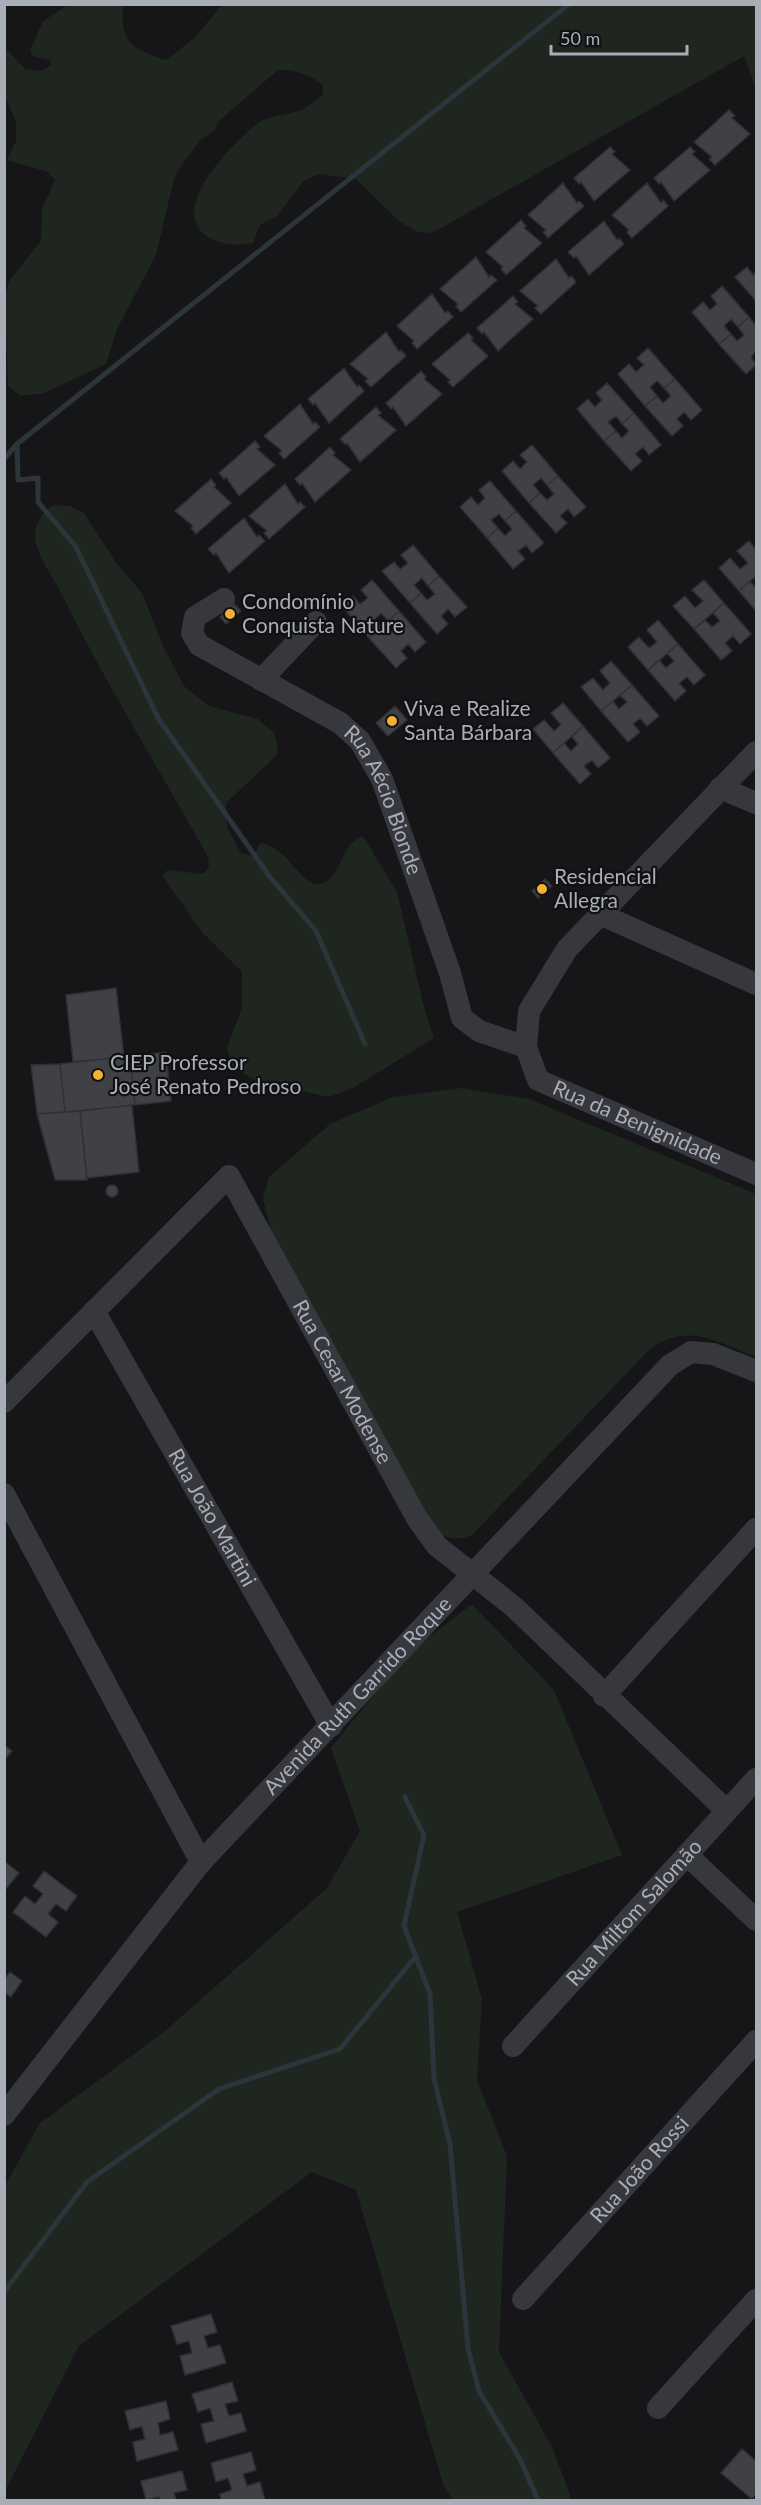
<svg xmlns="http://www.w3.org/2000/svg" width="761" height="2505" font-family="Lato,sans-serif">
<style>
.green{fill:#1e261f}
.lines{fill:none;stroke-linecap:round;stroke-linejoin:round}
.stream{stroke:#2c353c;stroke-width:5}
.building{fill:#404145;stroke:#303034;stroke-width:1.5}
.minor{stroke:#37383d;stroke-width:22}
.poi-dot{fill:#f2b134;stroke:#111113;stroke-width:2}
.labels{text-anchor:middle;stroke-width:4.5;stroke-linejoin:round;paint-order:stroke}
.poi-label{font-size:21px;fill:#a8adb8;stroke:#111113;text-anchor:start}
.street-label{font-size:21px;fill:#a8adb8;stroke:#111113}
</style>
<rect width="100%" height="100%" fill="#161618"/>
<path class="green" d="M68,5h56c-6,38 11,45 42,55l28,-22 28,-33h534v83l-12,-32 -312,177 -14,-1 -18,-10 -44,-43 -38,-5 -15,8 -26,34 -17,9 -7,18c-14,3 -32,2 -45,-6 -43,-27 25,-94 49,-113 13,-10 34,-8 48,-16 6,-3 13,-10 18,-14v-9c-13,-10 -29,-16 -45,-15l-58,50 -6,11 -14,9 -25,35 -19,80 -39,74 -11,35 -62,29 -24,3 -12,-10 -3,-89 4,-16 32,-40 1,-32 13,-29 -7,-8 -41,-12 9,-19v-20l-11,-24v-49l20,21 15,2 11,-6 -1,-5 -17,-4 -3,-5 13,-30z
M54,505l16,1 14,7 33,51 25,29 20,51 22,42 25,20 49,13 16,14 4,13 -2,10 -50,47 1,24 14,26 13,3 6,-13c27,2 41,44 60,41 17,-3 21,-29 31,-40 3,-4 8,-6 12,-8l34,56 27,115 10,31 -81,50 -24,9 -73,-16 -25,-16 -4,-17 15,-41v-35l-40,-40 -40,-57 6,-5 35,4 6,-6 -1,-11c-50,-90 -104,-176 -149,-268 -8,-15 -24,-37 -24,-54 0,-13 9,-24 19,-30z
M461,1088l68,11 227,95v163c-39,-15 -69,-36 -107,-7l-177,185c-16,6 -28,4 -40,-8l-161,-297 -8,-31 6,-22 61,-53 63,-27z
M472,1604l82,86 68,165 -165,57 25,87 -5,81 30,76 -8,196 53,95 20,53h-119l-9,-13 -88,-297 -44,-18 -233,174 -74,145v-305l34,-62 126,-93 162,-143 33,-57 -29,-83 76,-94z"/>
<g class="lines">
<path class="stream" d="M17,444l1,36 20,-2v24l38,45 82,171 112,159 46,54 49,113
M4,459l13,-15 552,-440
M405,1797l19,38 -20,91 26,68 4,84 16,66 18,204 11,43 41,68 18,41
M4,2292l83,-110 132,-93 121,-40 76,-93"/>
</g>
<path class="building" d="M729,110l6,6 -3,2 18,16 -35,31 -6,-6 3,-2 -18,-15z
M610,147l5,5 -3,2 18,16 -36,31 -13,-19 -2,2 -5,-6z
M690,147l5,5 -3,2 18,16 -36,31 -13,-19 -2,2 -5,-6z
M563,183l14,20 2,-2 5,5 -36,32 -5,-6 3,-2 -18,-15z
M647,183l14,20 2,-3 5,6 -36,32 -5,-6 2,-2 -17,-15z
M521,220l5,6 -2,2 18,15 -36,32 -5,-6 2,-2 -17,-15z
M604,221l13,19 2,-2 5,6 -35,31 -13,-19 -2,2 -6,-6z
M476,257l13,20 2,-2 6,5 -36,32 -5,-6 2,-2 -18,-15z
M556,259l13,19 2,-2 5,6 -35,32 -6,-6 3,-2 -18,-15z
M747,267l6,8 3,-3v29l-21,-24z
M722,286l27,31 -11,10 -7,-8 -7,7 7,8 -12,10 -27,-32 11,-10 7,8 7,-6 -6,-8z
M432,294l13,19 3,-2 5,6 -36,32 -5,-6 2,-2 -17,-15z
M513,296l5,6 -3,2 18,15 -35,32 -14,-19 -2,2 -5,-6z
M749,317l7,9v25l-5,6 5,8 -10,9 -27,-30 12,-10 6,7 7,-6 -6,-8z
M386,332l13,20 2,-2 5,6 -35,31 -6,-6 3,-2 -18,-15z
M468,333l5,5 -2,2 17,16 -35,31 -5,-5 2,-2 -18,-16z
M648,348l27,31 -11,9 -7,-7 -7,6 7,9 -12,10 -27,-32 11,-10 7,8 8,-7 -7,-7z
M344,368l13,19 2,-2 5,6 -35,32 -14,-20 -2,2 -5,-6z
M421,371l5,6 -2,2 18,15 -36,32 -13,-19 -2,2 -5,-6z
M675,379l27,31 -11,10 -7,-8 -7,7 6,7 -11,10 -27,-30 12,-10 6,7 8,-7 -7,-8z
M607,383l27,30 -12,11 -6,-8 -8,6 8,9 -12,10 -27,-32 11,-10 7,8 7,-7 -6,-7z
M300,404l13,20 2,-2 5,5 -36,32 -5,-6 3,-2 -18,-15z
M376,407l5,6 -3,2 18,15 -36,32 -13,-19 -2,1 -5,-5z
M634,413l27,32 -12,10 -6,-8 -8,7 7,7 -11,10 -27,-30 12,-10 6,7 7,-7 -7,-7z
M255,441l5,6 -3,2 18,16 -36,31 -13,-19 -2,2 -5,-6z
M532,445l26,31 -11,9 -6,-7 -8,7 7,8 -11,10 -27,-32 11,-10 7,8 7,-7 -7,-7z
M330,447l5,6 -2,2 18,15 -36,32 -13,-19 -2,2 -5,-6z
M558,476l28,31 -12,10 -6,-8 -8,7 7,7 -11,10 -27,-30 11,-10 7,7 7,-6 -7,-9z
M211,479l5,6 -2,2 17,16 -35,31 -5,-6 2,-2 -18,-15z
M490,481l26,30 -11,10 -6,-7 -8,6 7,8 -11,10 -27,-31 11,-10 7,8 7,-7 -6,-8z
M285,484l13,20 2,-2 5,5 -36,32 -5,-6 3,-2 -18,-15z
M516,511l28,32 -12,10 -6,-8 -8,6 7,8 -12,10 -26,-31 11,-10 7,8 7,-7 -7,-8z
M244,518l13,19 2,-2 6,6 -36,32 -13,-20 -2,2 -6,-6z
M749,541l7,9v26l-17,15 -20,-23 11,-10 10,11 8,-6 -11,-12z
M413,545l26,31 -11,10 -6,-8 -8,7 7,8 -11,10 -28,-32 12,-9 6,7 8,-6 -7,-8z
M439,576l28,31 -12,10 -7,-8 -7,7 7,8 -11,10 -27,-31 11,-10 6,7 8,-6 -7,-8z
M372,580l27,31 -11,10 -7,-8 -7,7 7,8 -12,10 -27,-32 11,-10 7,8 8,-6 -7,-8z
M704,580l20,23 -30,26 -21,-23 12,-10 10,12 8,-7 -11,-11z
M750,581l6,8v22l-17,-20z
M724,603l27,31 -11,10 -7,-8 -8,7 7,8 -11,9 -27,-31 11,-9 7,7 8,-6 -7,-8z
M234,604l7,7 -15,13 -6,-7z
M399,611l27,31 -11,10 -7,-8 -7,7 6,7 -11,10 -27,-30 12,-10 6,7 8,-6 -7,-8z
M658,620l20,24 -30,26 -20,-23 11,-10 10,11 8,-6 -10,-12z
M678,644l27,31 -11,10 -7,-8 -8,6 7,8 -11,10 -27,-31 11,-10 7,8 8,-7 -7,-8z
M611,661l21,24 -31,26 -20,-24 12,-9 10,12 7,-7 -10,-12z
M632,685l27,31 -12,10 -7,-8 -7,6 7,8 -12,10 -27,-31 12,-10 6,8 8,-7 -7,-7z
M563,703l20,23 -30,27 -20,-24 11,-9 10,11 7,-6 -10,-12z
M395,706l12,14 -19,16 -12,-13z
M583,726l27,32 -12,10 -6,-8 -8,6 7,8 -11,10 -27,-31 11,-10 7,8 7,-7 -6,-7z
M545,879l7,7 -14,12 -6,-7z
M116,988l8,69 -51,5 -7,-67z
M166,1052l5,49 -36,4 -5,-49z
M130,1056l5,49 -70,7 -5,-48z
M60,1064l5,48 -28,2 -6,-49z
M132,1105l7,67 -52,6 -7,-67z
M80,1111l7,69h-32l-18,-66z
M106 1191a6 6 0 1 1 12 0a6 6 0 1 1-12 0Z
M4,1745l8,6 -8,9z
M4,1861l15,12 -15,18z
M44,1871l33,25 -11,15 -10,-7 -8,10 10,8 -12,15 -33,-25 12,-16 10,8 8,-10 -10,-8z
M10,1972l12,9 -11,16 -7,-5v-12z
M211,2314l6,18 -13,4 4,12 12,-3 6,18 -41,12 -5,-19 12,-3 -3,-12 -12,3 -6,-18z
M232,2382l6,19 -13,3 4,12 12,-3 5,18 -40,12 -5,-19 13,-3 -4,-13 -12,4 -6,-18z
M166,2401l4,18 -12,4 2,12 13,-3 5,18 -41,11 -4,-19 12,-3 -3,-13 -12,4 -5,-19z
M742,2449l14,12v33l-4,5 -31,-26z
M251,2452l5,18 -13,4 4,12 13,-4 5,18h-44l-1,-6 12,-4 -4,-12 -12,4 -5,-19z
M182,2471l5,19 -13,3 2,7h-16l-1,-3 -13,3 -5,-19z"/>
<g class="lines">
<g class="minor">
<path id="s1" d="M224,599l-29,18 -3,16 7,12 141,78 20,18 22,38 68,194 12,45 17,13 47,16"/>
<path d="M261,680l55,-58"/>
<path id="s2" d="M756,752l-189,197 -38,62 -3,36 12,33 218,94"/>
<path d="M720,788l36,15"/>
<path d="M602,915l154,69"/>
<path id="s3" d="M94,1311l237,415"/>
<path id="s4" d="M4,1402l225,-226 189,344 19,26 77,61 213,204"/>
<path d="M4,1494l197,368"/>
<path d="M604,1696l152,-167"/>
<path d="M687,1855l69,65"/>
<path id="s5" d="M513,2046l243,-267"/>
<path id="s6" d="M4,2115l197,-253 469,-497 21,-13 22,2 43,17"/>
<path id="s7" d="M523,2299l233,-258"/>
<path d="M658,2408l98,-108"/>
</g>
</g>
<g class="poi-dot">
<circle cx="230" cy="614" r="6"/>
<circle cx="392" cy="721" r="6"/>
<circle cx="542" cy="889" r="6"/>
<circle cx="98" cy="1075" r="6"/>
</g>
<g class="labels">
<g class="poi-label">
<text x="242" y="609">Condomínio<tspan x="242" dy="24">Conquista Nature</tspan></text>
<text x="404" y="716">Viva e Realize<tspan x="404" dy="24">Santa Bárbara</tspan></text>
<text x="554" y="884">Residencial<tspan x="554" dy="24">Allegra</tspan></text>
<text x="110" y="1070">CIEP Professor<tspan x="110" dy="24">José Renato Pedroso</tspan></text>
</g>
<g class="street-label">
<text dy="7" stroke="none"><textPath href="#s1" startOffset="316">Rua Aécio Bionde</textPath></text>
<text dy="7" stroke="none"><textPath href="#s2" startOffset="525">Rua da Benignidade</textPath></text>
<text dy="7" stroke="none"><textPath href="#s4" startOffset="554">Rua Cesar Modense</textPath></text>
<text dy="7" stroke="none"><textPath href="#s3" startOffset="238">Rua João Martini</textPath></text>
<text dy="7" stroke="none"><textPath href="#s6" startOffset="549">Avenida Ruth Garrido Roque</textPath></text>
<text dy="7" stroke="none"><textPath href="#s5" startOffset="180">Rua Miltom Salomão</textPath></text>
<text dy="7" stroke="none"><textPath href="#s7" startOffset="174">Rua João Rossi</textPath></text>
</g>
</g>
<rect width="761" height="2505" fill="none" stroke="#a8adb8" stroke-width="12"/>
<path d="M551 45v9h136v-9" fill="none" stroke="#a8adb8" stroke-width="3"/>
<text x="560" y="45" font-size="18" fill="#a8adb8" stroke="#111113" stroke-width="4.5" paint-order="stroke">50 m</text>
</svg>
